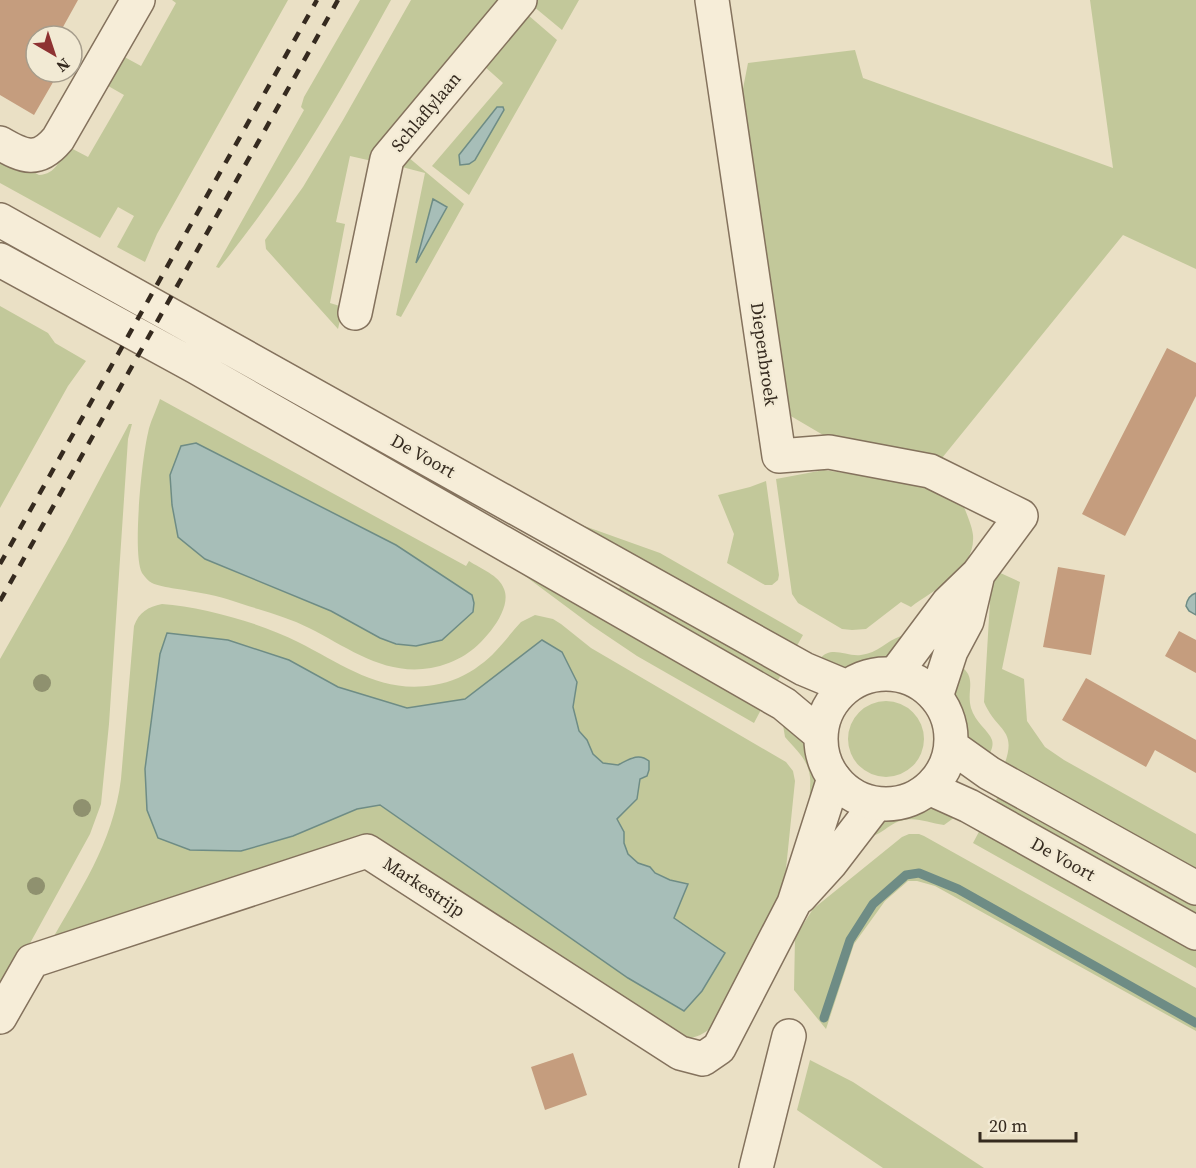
<svg xmlns="http://www.w3.org/2000/svg" width="1196" height="1168" font-family="'Source Serif 4',serif">
<style>
.green{fill:#c2c89a;fill-rule:evenodd}
.water{fill:#a7beb8;stroke:#6e8c85;stroke-width:1.5}
.lines{fill:none;stroke-linecap:round;stroke-linejoin:round}
.stream{stroke:#6e8c85;stroke-width:9}
.building{fill:#c59d7e}
.minor-casing{stroke:#84725d;stroke-width:36}
.tertiary-casing{stroke:#84725d;stroke-width:36}
.minor{stroke:#f6edd8;stroke-width:33}
.tertiary{stroke:#f6edd8;stroke-width:33}
.rail{stroke:#352a1f;stroke-width:4.5;stroke-dasharray:10 10;stroke-linecap:butt}
.tree{fill:#8f916f}
.labels{text-anchor:middle;stroke-width:4.5;stroke-linejoin:round;paint-order:stroke}
.street-label{font-size:18px;fill:#352a1f;stroke:#f2ead4}
</style>
<rect width="100%" height="100%" fill="#eae0c5"/>
<path class="green" d="M172,0h116l-131,234 -12,28 -28,-15 17,-31 -16,-9 -18,31 -100,-55v-29l39,21c17,-1 21,-15 28,-29l21,11 36,-62 -21,-12 16,-29 22,12 35,-63z
M360,0h31c-53,96 -102,183 -172,268l-3,-1 88,-157 -3,-3 3,-10z
M411,0h87l-124,152 -2,9 -22,-5 -14,66 9,2 -15,79 13,4 -5,22 -72,-80 -1,-9 38,-53 40,-67z
M537,0h42l-17,30 -29,-24z
M1090,0h106v269l-73,-34 -181,223 -107,-16 -51,-30 -45,-303 9,-46 107,-13 8,28 250,90z
M528,15l29,25 -88,155 -37,-29 71,-83 -19,-17zM504,110l-29,50 -16,3v-8z
M408,157l56,47 -63,113 -5,-2 29,-142 -23,-6z
M0,306l48,27 7,10 31,18 -18,25 -68,122z
M160,399l306,167 3,-5c12,8 30,14 35,28 9,21 -22,56 -39,66 -10,6 -22,11 -34,13 -47,8 -82,-20 -122,-40 -16,-8 -34,-14 -51,-19 -19,-6 -38,-13 -57,-16 -13,-3 -38,-5 -49,-10 -4,-2 -7,-6 -10,-10 -10,-18 0,-116 6,-140 2,-11 8,-22 12,-34zM196,443l200,102 76,50 -56,51 -20,-2 -16,-6 -49,-27 -126,-52 -27,-22 -6,-32 -2,-30 11,-29z
M129,424h3l-4,15 -19,285 -8,80 -11,30 -67,122 -23,33v-330l66,-116z
M824,470l108,16 31,18c3,9 9,21 10,31 3,35 -38,54 -62,72l-10,-5 -35,27 -14,1 -10,-1 -44,-26 -6,-9 -16,-115z
M766,481l13,94 -1,5 -6,5h-7l-38,-22 7,-29 -16,-39 32,-8z
M548,513l112,40 143,82 -9,16z
M513,567l251,137 -10,19 -117,-67 -46,-31z
M996,571l24,11 -18,87 22,10 3,42 18,26 19,13 132,74v45l-193,-111c16,-40 -6,-35 -19,-66l7,-118z
M621,585l164,83 -11,19 -156,-96z
M162,604c41,3 99,19 136,38 46,23 82,52 136,43 17,-3 32,-9 46,-20 16,-11 28,-29 41,-43l14,-7 18,4 8,5 30,24 195,114 7,9 2,10 -12,117 -70,128c-14,13 -26,15 -44,8l-281,-190 -14,-7 -326,110c31,-56 65,-103 73,-168l13,-153c5,-14 14,-19 28,-22zM167,633l122,27 49,27 69,21 58,-9 77,-59 20,12 15,30 -4,25 6,24 8,9 6,14 10,9 15,2 15,-8 7,21 -3,21 -20,20 7,13v11l4,11 10,9 12,4 5,6 15,7 18,4 -14,34 51,36 -23,37 -19,20 -55,-33 -248,-173 -23,4 -64,27 -51,15 -97,-82 15,-115z
M901,636l6,1 -20,24 -8,3 -33,5 -19,-4 -7,-6c11,-14 26,-2 41,-4 17,-2 25,-14 40,-19z
M959,665c19,12 7,25 12,43 4,14 18,23 21,32 2,7 -2,12 -4,18l-21,-19 -4,-8 -8,-34z
M848 739a38 38 0 1 1 76 0a38 38 0 1 1-76 0Z
M788,718l23,25 10,35 -11,23c-1,-8 1,-16 0,-24 -2,-18 -14,-27 -25,-40l-2,-12z
M1002,789l194,108v25l-204,-114z
M931,807l9,2 15,8 -11,8c-16,-2 -28,-9 -44,-4 -13,4 -20,16 -34,16 5,-6 10,-15 16,-19 14,-9 33,-11 49,-11z
M982,826l214,119v23l-223,-125z
M909,834h10l5,2 272,152v43l-261,-145 -18,-5h-9l-23,20 -31,43 -28,85 -32,-39 1,-53 18,-28 89,-72z
M810,1060l43,22 131,86h-101l-86,-58z"/>
<path class="water" d="M497,107h6l1,3 -29,50 -6,4 -9,1 -1,-10z
M433,199l14,8 -31,56z
M196,443l200,102 76,50 2,8 -1,9 -31,28 -26,6 -20,-2 -16,-6 -49,-27 -126,-52 -27,-22 -6,-32 -2,-30 11,-29z
M1196,593v22l-7,-4 -3,-5c1,-6 3,-11 10,-13z
M167,633l61,7 61,20 49,27 69,21 58,-9 77,-59 20,12 15,30 -4,25 6,24 8,9 6,14 10,9 15,2c10,-5 20,-13 31,-4v9l-2,6 -7,3 -3,20 -20,20 7,13v11l4,11 10,9 12,4 5,6 15,7 18,4 -14,34 51,35 -23,38 -18,20 -56,-33 -248,-173 -23,4 -64,27 -52,15 -51,-1 -32,-12 -11,-28 -2,-41 15,-115z"/>
<g class="lines">
<path class="stream" d="M824,1018l26,-78 23,-36 33,-29 13,-2 39,16 238,134"/>
</g>
<path class="building" d="M0,0h78l-20,36h-22v36h12l8,5 -22,38 -34,-20z
M1167,348l29,15v33l-71,140 -43,-22z
M1058,567l47,8 -14,80 -48,-8z
M1179,631l17,9v33l-31,-17z
M1086,678l110,62v33l-41,-23 -9,17 -84,-47z
M573,1053l14,42 -42,15 -14,-43z"/>
<g class="lines">
<defs>
<path id="minor" d="M712,0l67,456 50,-4 101,19 91,45 -43,58 -30,29 -53,71
M0,143c24,14 38,20 58,-4l80,-139
M355,313l32,-154 133,-159
M936,697l15,-46 16,-30 11,-47
M800,897l30,-33 46,-60
M0,1017l32,-56 335,-110 313,202 23,6 16,-11 75,-145 40,-125
M756,1168l33,-132"/>
<path id="tertiary" d="M0,220l804,449 43,18
M0,260l196,107 588,337 37,31
M821 739a65 65 0 1 1 130 0a65 65 0 1 1-130 0Z
M951,746l38,27 207,115
M929,788l40,18 227,127"/>
</defs>
<use href="#minor" class="minor-casing"/>
<use href="#tertiary" class="tertiary-casing"/>
<use href="#minor" class="minor"/>
<use href="#tertiary" class="tertiary"/>
<path class="rail" d="M0,564l317,-564
M0,601l338,-601"/>
</g>
<g class="tree">
<circle cx="42" cy="683" r="9"/>
<circle cx="82" cy="808" r="9"/>
<circle cx="36" cy="886" r="9"/>
</g>
<g class="labels">
<g class="street-label">
<text transform="translate(426 112) rotate(-50)" y="6">Schlaflylaan</text>
<text transform="translate(764 354) rotate(82)" y="6">Diepenbroek</text>
<text transform="translate(423 456) rotate(29)" y="6">De Voort</text>
<text transform="translate(1063 859) rotate(29)" y="6">De Voort</text>
<text transform="translate(424 887) rotate(33)" y="6">Markestrijp</text>
</g>
</g>
<g transform="translate(54 54) rotate(141)"><circle r="28" fill="#f2ead4" stroke="#a69d8c" stroke-width="1.5"/>
<path d="M0-4.5L10 22L0 15L-10 22Z" fill="#8e3232"/>
<text y="-9" font-size="16" font-weight="bold" text-anchor="middle" fill="#352a1f">N</text>
</g>
<path d="M980 1132v9h96v-9" fill="none" stroke="#352a1f" stroke-width="3"/>
<text x="989" y="1132" font-size="18" fill="#352a1f" stroke="#f2ead4" stroke-width="4.5" paint-order="stroke">20 m</text>
</svg>
